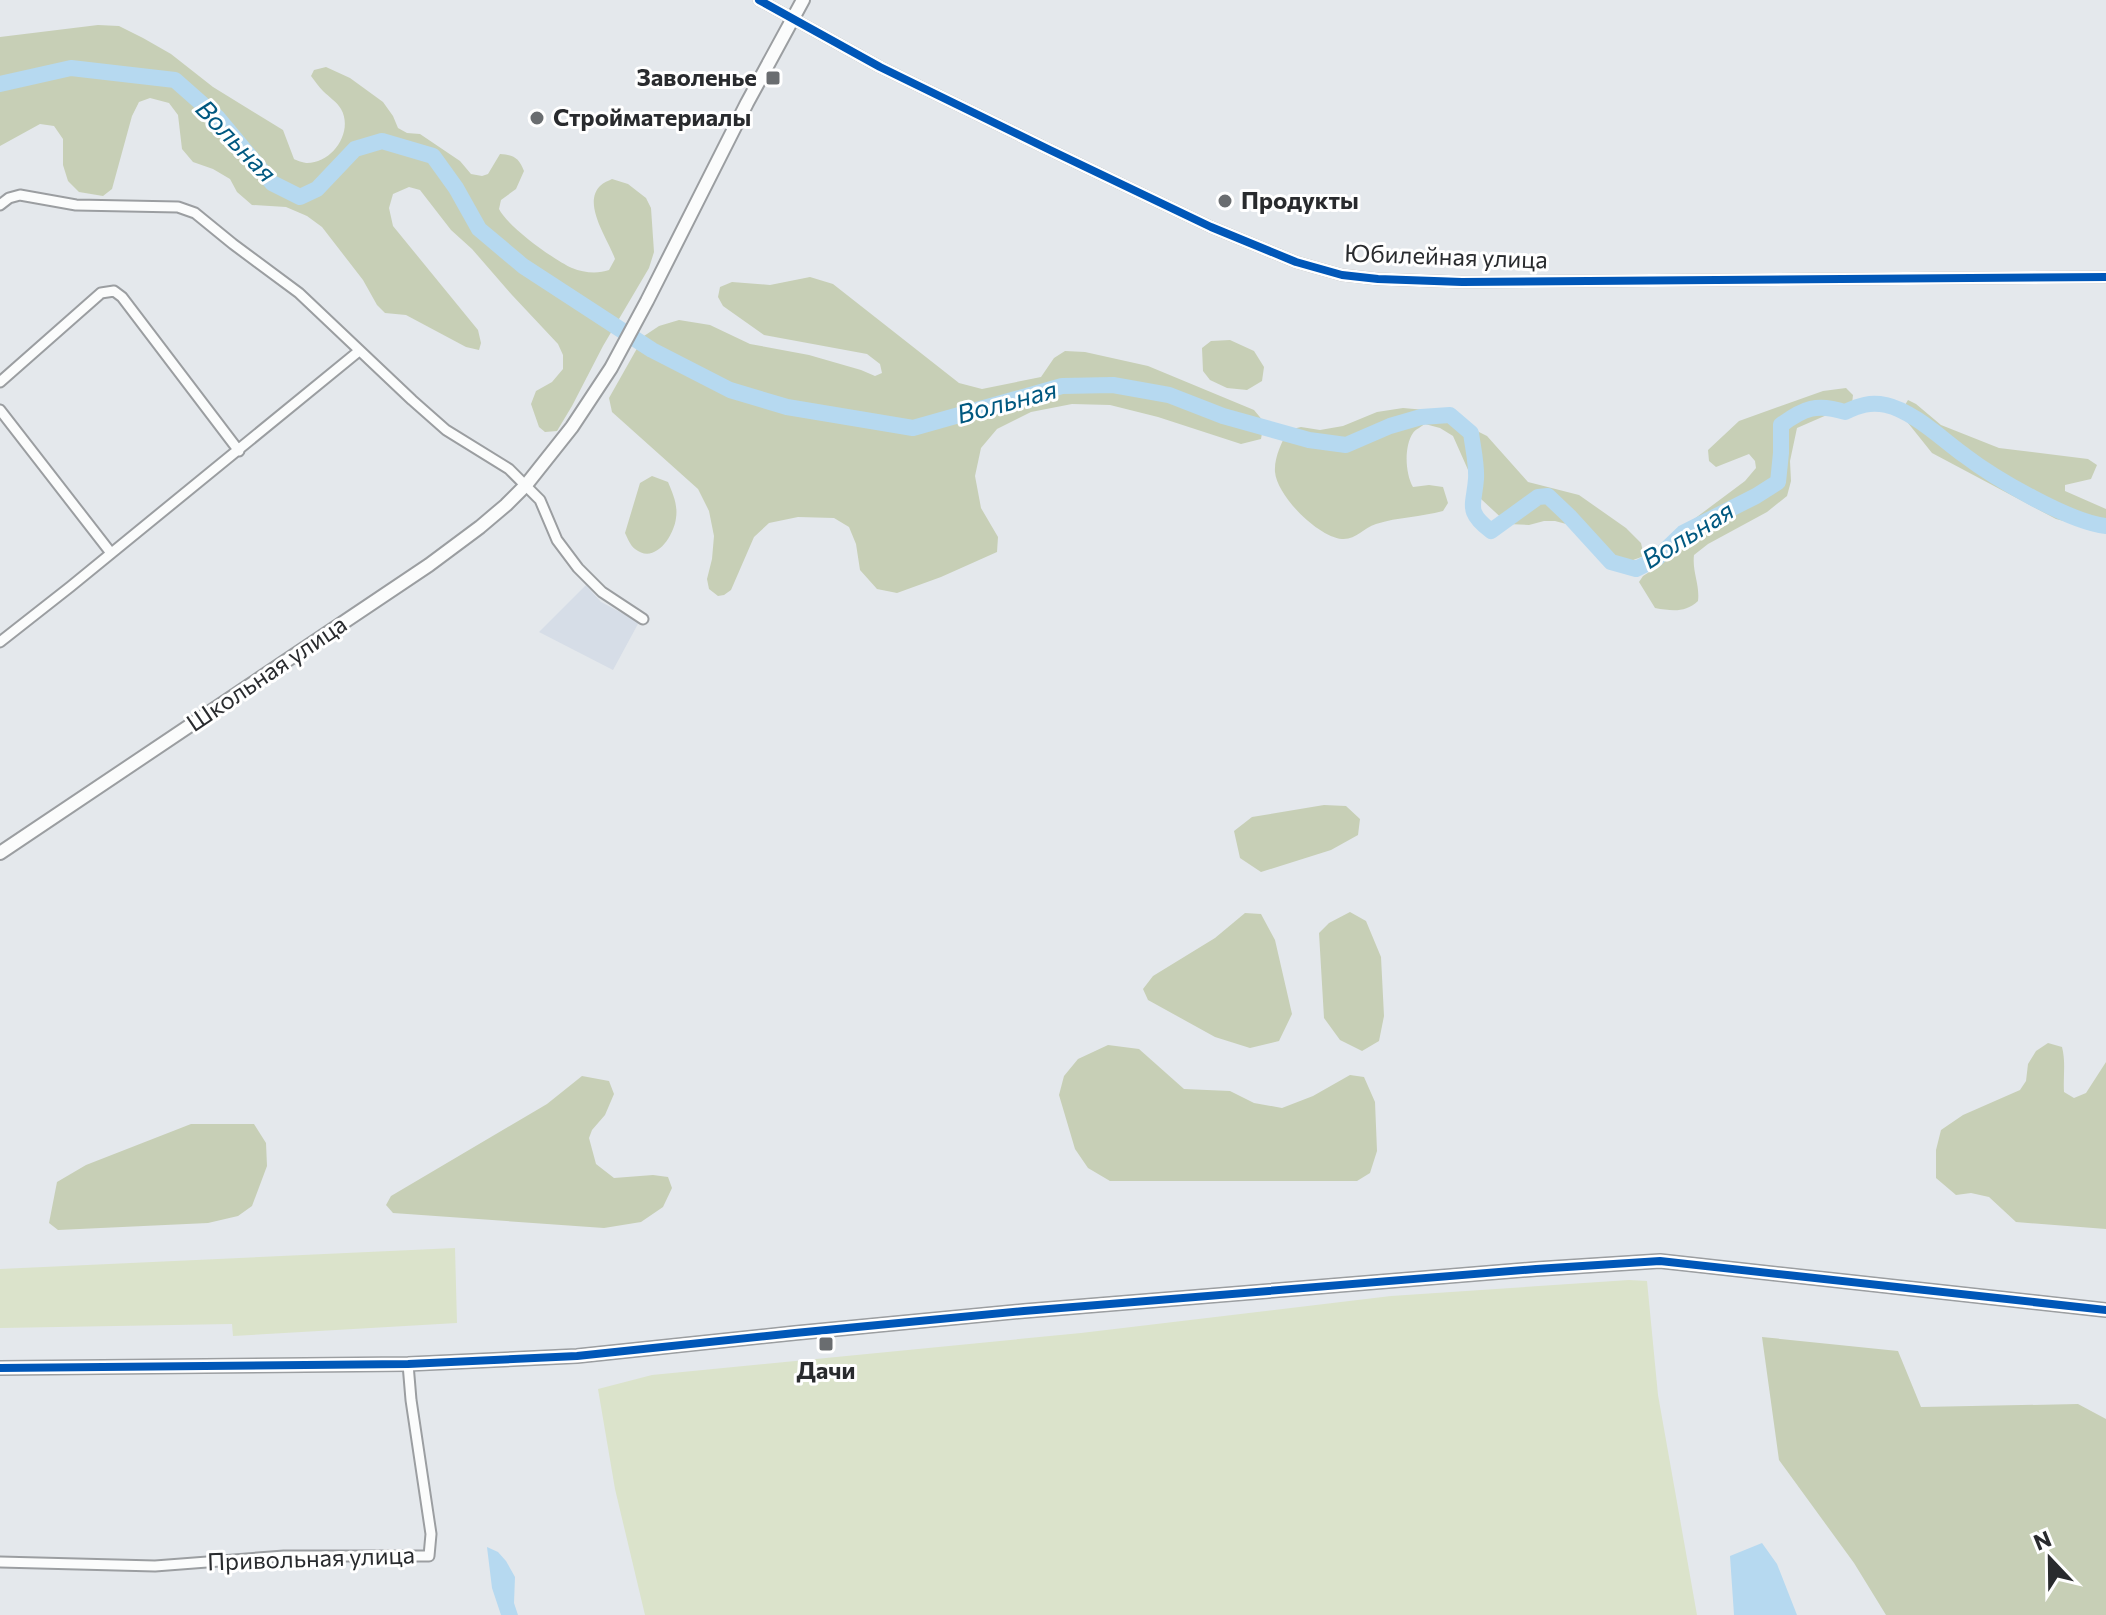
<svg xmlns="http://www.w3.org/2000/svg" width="2106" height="1615" font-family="Commissioner,sans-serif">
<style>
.built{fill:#d6dde7}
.green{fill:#dbe3cb}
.forest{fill:#c7cfb6}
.water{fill:#b6d9f0}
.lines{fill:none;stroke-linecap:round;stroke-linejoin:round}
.river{stroke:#b6d9f0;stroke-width:16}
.street-casing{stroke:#9b9ea1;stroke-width:13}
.secondary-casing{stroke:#9b9ea1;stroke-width:16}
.street{stroke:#fbfcfc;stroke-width:9}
.secondary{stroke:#fbfcfc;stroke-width:12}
.cycleway-casing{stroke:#fff;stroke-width:13}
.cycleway{stroke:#0057b8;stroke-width:8}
.poi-dot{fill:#6a6d70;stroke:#fff;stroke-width:3}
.labels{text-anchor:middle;stroke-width:6;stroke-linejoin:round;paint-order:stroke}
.poi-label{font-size:24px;font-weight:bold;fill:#292b2e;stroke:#fff;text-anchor:start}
.street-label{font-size:24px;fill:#292b2e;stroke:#fff}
.water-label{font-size:26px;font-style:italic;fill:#005880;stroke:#fff}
</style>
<rect width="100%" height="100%" fill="#e4e8ec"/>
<path class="built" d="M586,585l15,17 38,20 -26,48 -74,-38z"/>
<path class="green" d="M455,1248l2,75 -224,13 -1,-12 -232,4v-59z
M1629,1280l18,1 11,114 39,220h-1052l-30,-126 -17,-100 54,-14 429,-42 310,-37z"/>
<path class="forest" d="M98,25l21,1 24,12 28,16 42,33 70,43 11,29c1,1 11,4 12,4 26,1 48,-31 35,-54 -4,-7 -12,-12 -18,-18 -4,-4 -8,-10 -12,-15l3,-6 12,-3 24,11 33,24 10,14 5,12 9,5 13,1 40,27 11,13 11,2 6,-2 12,-20c14,1 19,4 24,17l-8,18 -15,11 -2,9c9,18 55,51 73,59 12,5 26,6 37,2l6,-11c-7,-20 -33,-55 -15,-73 4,-4 8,-5 12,-7l16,5 18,14 5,10 3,44 -5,16 -46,78 -31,60 -15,25 -12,1 -6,-5 -8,-23 5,-13 16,-9 11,-13v-14l-5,-11 -46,-49 -40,-46 -21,-19 -31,-40 -11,-3 -16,7 -4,14 4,18 85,104 3,13 -2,7 -13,-3 -60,-32 -21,-2 -8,-8 -14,-25 -41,-53 -15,-11 -21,-9 -34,-2 -15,-13 -7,-13 -17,-10 -20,-7 -11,-13 -4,-34 -9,-12 -19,-5 -11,4 -7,14 -20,73 -9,7 -24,-4 -11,-11 -5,-16v-26l-9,-13 -14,-2 -40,22v-109z
M810,277l23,7 126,99 23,6 59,-12 13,-19 11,-7 20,1 63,14 106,44 10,12 -3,17 -20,5 -83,-27 -48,-12 -38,-1 -41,8 -34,17 -16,19 -6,28 6,32 17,29 -1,15 -56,25 -44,16 -20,-4 -17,-19 -4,-26 -7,-17 -15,-9 -36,-1 -29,6 -15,14 -23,53 -7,5 -6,1 -9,-7 -2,-10 5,-20 2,-23 -5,-25 -11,-22 -86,-77 -3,-14 35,-62 15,-10 20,-6 31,5 40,19 59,11 52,15 14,6 7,-3 -2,-9 -13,-10 -103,-19 -41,-29 -5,-9 2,-10 12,-5 38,3z
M1230,340l24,11 10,16 -2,14 -15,9 -20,-2 -17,-8 -7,-9 -1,-23 9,-7z
M1846,388l7,7 -1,9 -55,24 -7,33 1,20 -4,15 -20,16 -59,32 -14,11c-2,17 6,29 4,46 -13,12 -26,10 -43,7l-16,-26 4,-6 11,-7 9,-24 7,-8 75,-56 11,-13 -1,-7 -6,-7 -33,13 -7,-6 -1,-11 31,-29 84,-30z
M1908,400l8,4 25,21 58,23 89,11 9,6 -6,14 -26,6v6l41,18v13l-23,4 -27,-7 -124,-66 -24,-30 -3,-18z
M1403,408l34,3 50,25 41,46 51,13 47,33 15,15 3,13 -19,7 -44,-35 -26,-7h-11l-15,4 -21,-1 -27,-25 -28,-63 -13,-8 -15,-4c-3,2 -10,6 -12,9 -9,13 -8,40 0,54l16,-2 14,2 5,16 -5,8c-22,6 -45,6 -67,13 -13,4 -20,16 -34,15 -24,-2 -65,-43 -67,-67 -1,-15 7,-30 13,-42l13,-3 19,3 23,-4 34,-14z
M652,476l16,6c5,12 10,23 8,36 -2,18 -21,47 -41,31 -5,-4 -7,-10 -10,-16l15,-50z
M1324,805l22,1 14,13 -2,16 -27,15 -70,22 -21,-14 -6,-27 18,-14z
M1350,912l16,9 15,36 3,59 -5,25 -17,10 -22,-11 -16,-22 -5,-85 10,-10z
M1245,913l16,1 14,26 17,74 -13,27 -29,7 -35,-11 -67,-37 -5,-11 10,-13 62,-38z
M2048,1043l14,4c4,16 1,29 2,45l10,6 12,-5 20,-31v167l-90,-7 -27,-25 -18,-4 -15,2 -20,-17v-28l5,-20 22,-15 57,-25 6,-9 2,-17 8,-13z
M1108,1045l31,4 45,40 46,2 24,12 28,5 31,-12 37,-21 14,2 11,25 2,49 -7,22 -13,8h-247l-22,-13 -13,-19 -16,-54 5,-19 14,-17z
M582,1076l27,5 5,13 -9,21 -13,15 -3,8 7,26 18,14 39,-3 15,2 4,11 -9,19 -22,15 -37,6 -211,-15 -7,-8 5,-9 156,-92z
M191,1124h63l12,19 1,23 -15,40 -14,10 -30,7 -150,7 -9,-7 8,-41 29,-17z
M1762,1337l136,14 23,56 157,-3 28,15v196h-220l-32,-52 -75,-103z"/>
<path class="water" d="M1762,1543l15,21 20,51h-63l-4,-59z
M487,1547l11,5 8,9 9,16 -1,26 4,12h-17l-9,-27z"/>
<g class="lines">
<path class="river" d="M0,84l71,-16 104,12 43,38 54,65 28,14 17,-8 38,-40 27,-8 51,15 23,32 23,41 44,37 129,84 78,40 57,17 126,21 149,-42 51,-1 56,10 54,21 86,24 37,5 44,-19 31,-9 29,-2 21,18c2,15 6,32 5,46 -2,27 -11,32 15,52l47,-34 10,-1 21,20 42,46 25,7 20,-10 27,-26 73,-37 22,-14 3,-29v-28c23,-17 36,-22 64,-13 15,-7 25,-10 41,-7 27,6 56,34 78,50 30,23 105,67 142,71"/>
<defs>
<path id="street" d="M759,0l121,67 170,83 161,77 85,35 46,13 36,4 84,3 644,-5
M0,205l9,-7 11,-3 56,10 102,2 17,6 38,31 66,49 113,107 34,30 63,39 31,31 17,40 21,28 24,24 41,27
M0,382l101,-89 13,-2 8,6 117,154
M0,410l111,143
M0,642l70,-55 289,-236
M0,1562l155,4 129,-10h145l2,-22 -20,-134 -3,-36"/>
<path id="secondary" d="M0,853l429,-288 51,-38 26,-22 20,-20 46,-58 39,-59 36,-67 100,-198 56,-103
M0,1368l408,-4 169,-8 218,-23 229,-22 512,-42 124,-8 446,49"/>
</defs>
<use href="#street" class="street-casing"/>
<use href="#secondary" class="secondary-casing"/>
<use href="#street" class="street"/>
<use href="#secondary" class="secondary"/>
<defs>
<path id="cycleway" d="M759,0l121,67 170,83 161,77 85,35 46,13 36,4 84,3 644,-5
M0,1368l408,-4 169,-8 218,-23 229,-22 512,-42 124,-8 446,49"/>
</defs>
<use href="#cycleway" class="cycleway-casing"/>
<use href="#cycleway" class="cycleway"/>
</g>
<g class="poi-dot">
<rect x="765" y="70" width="16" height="16" rx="4"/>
<circle cx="537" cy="118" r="8"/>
<circle cx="1225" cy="201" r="8"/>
<rect x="818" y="1336" width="16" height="16" rx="4"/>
</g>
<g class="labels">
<g class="poi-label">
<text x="757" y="86" text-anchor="end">Заволенье</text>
<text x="553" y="126">Стройматериалы</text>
<text x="1241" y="209">Продукты</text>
<text x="826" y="1379" text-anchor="middle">Дачи</text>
</g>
<g class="street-label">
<text transform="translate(1446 257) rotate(2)" y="8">Юбилейная улица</text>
<text transform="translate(267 674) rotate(-34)" y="8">Школьная улица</text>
<text transform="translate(311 1559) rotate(-2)" y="8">Привольная улица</text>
</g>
<g class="water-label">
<text transform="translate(236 141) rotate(46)" y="9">Вольная</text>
<text transform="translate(1007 402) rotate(-15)" y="9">Вольная</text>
<text transform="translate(1688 535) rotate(-32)" y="9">Вольная</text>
</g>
</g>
<g transform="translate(2050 1559) rotate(338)" stroke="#ffffff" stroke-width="6" paint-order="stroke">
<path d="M0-6L14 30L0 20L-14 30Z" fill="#292b2e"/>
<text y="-12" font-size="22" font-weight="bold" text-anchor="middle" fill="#292b2e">N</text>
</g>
</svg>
